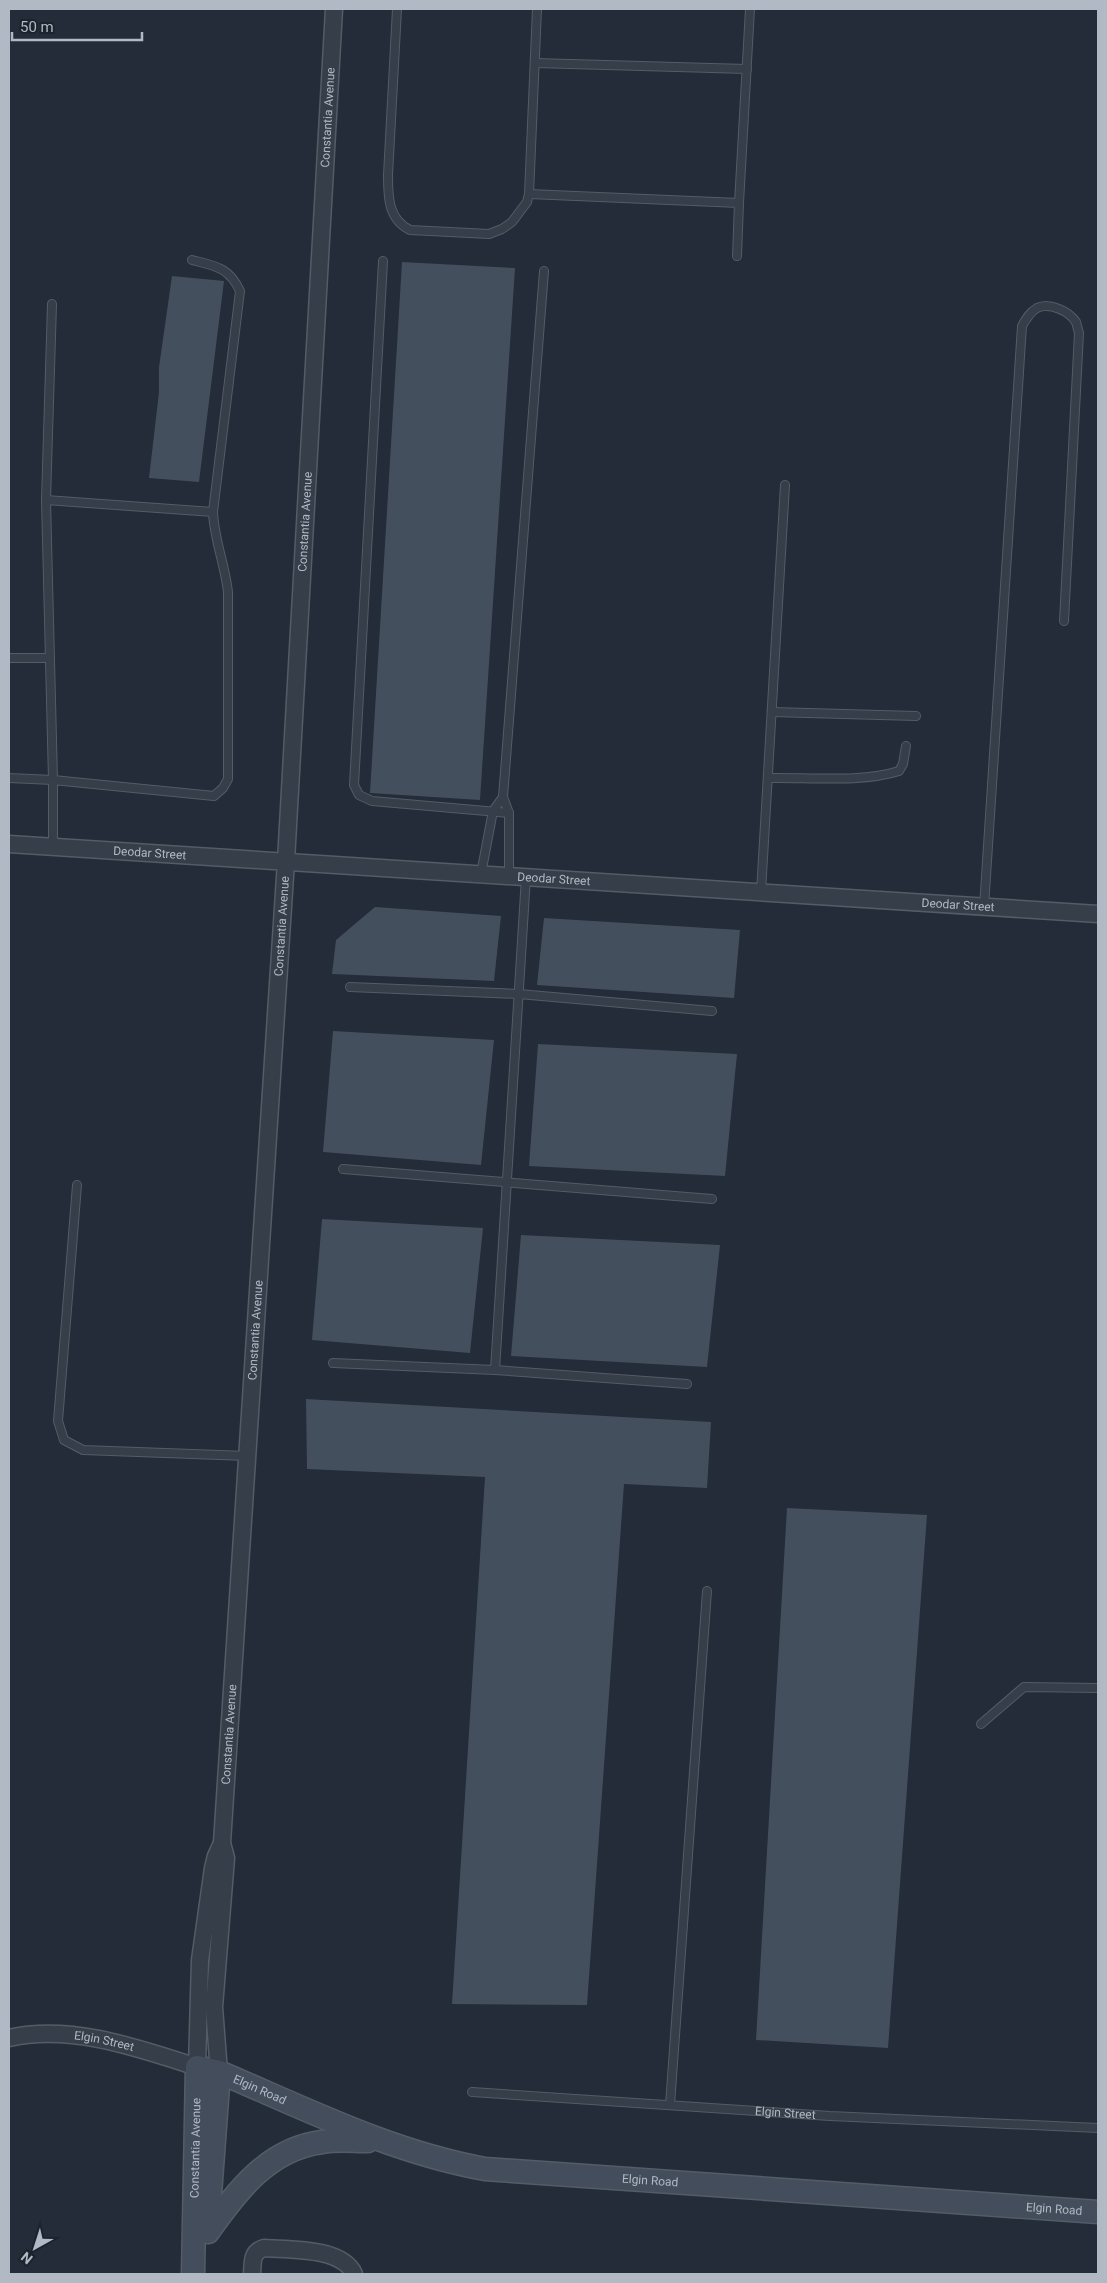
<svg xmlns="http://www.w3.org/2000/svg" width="1107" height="2283" font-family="Roboto,sans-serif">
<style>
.building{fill:#444f5d}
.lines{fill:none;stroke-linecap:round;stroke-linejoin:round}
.lane-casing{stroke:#545c66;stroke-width:10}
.street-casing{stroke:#545c66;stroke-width:19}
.secondary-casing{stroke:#545c66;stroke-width:25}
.lane{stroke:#363e49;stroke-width:8}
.street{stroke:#363e49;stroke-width:16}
.secondary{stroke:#444d5b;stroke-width:22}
.labels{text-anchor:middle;stroke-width:5;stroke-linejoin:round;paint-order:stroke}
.street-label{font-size:12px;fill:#b1b9c5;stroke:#1b232d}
</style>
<rect width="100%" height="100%" fill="#232c38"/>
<path class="building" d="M402,262l113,6 -35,532 -110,-7z
M172,276l52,5 -25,201 -50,-4 10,-86v-25z
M375,907l126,9 -7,65 -162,-7 4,-34z
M544,918l196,12 -6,68 -197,-13z
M333,1031l161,9 -13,125 -158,-13z
M538,1044l199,10 -12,122 -196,-10z
M322,1219l161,9 -13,125 -158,-13z
M521,1235l199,10 -13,122 -196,-11z
M306,1399l405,23 -4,66 -83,-4 -37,521 -135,-1 33,-527 -178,-8z
M787,1508l140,7 -39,533 -132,-8z"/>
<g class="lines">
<defs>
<g id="lane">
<path d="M397,9l-9,166c0,22 0,44 22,55l79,4 13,-5 10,-7 15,-20 2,-8 8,-185"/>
<path d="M535,63l212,6"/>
<path d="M529,194l210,9 -2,53"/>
<path d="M739,203l11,-194"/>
<path d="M383,261l-29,524 5,10 13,6 137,12"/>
<path d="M46,500l6,-196"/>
<path d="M9,658h41"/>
<path d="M772,712l144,4"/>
<path d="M9,778l44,2 -7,-280 167,12"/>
<path d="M768,778c39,-1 94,5 131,-7l4,-7 3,-18"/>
<path d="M53,847v-67l161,16 9,-8 5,-9v-187c-3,-27 -14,-53 -15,-80l27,-221c-11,-24 -25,-25 -48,-31"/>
<path d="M481,874l12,-63 10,-14"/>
<path d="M509,876v-63l-6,-16 41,-526"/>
<path d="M761,892l24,-407"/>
<path d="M984,907l38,-581c4,-7 8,-14 15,-18 12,-6 32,3 39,14 1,3 2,8 3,11l-15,288"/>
<path d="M350,987l169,7 193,17"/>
<path d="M343,1169l369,30"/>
<path d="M77,1185l-19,236 6,19 19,10 164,6"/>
<path d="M333,1363l162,7 192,14"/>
<path d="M495,1370l31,-493"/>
<path d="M981,1724l43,-37 74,1"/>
<path id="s1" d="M472,2092l358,24 268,12"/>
<path d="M670,2105l37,-514"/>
</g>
<g id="street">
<path id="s2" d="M9,844l1089,70"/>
<path id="s3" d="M9,2038c62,-14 129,10 188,29l3,-107 13,-92 3,-12 6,-13"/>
<path id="s4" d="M219,2072l-5,-65 12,-149 -4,-15 64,-982 48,-852"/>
<path d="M252,2274c1,-12 -1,-22 12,-26 25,2 78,-1 90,26"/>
</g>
<g id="secondary">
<path d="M209,2208l10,-136"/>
<path d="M208,2232c29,-41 60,-83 114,-90 15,-3 31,-1 46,-1"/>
<path id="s5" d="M193,2274l4,-207 22,5c87,37 172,80 266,97l613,43"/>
</g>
</defs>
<use href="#lane" class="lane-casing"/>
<use href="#street" class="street-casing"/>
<use href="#secondary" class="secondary-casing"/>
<use href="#lane" class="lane"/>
<use href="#street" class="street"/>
<use href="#secondary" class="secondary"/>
</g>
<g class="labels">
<g class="street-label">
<text dy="4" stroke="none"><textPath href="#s4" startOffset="1959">Constantia Avenue</textPath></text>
<text dy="4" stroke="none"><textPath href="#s4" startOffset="1554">Constantia Avenue</textPath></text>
<text dy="4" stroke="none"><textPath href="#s2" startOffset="141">Deodar Street</textPath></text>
<text dy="4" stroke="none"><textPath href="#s2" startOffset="546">Deodar Street</textPath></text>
<text dy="4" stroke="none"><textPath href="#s2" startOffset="951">Deodar Street</textPath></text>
<text dy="4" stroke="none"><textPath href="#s4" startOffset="1149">Constantia Avenue</textPath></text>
<text dy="4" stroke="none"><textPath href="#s4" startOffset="744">Constantia Avenue</textPath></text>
<text dy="4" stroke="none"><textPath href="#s4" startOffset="339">Constantia Avenue</textPath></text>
<text dy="4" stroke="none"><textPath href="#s3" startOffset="96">Elgin Street</textPath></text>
<text dy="4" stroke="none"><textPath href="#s5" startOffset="274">Elgin Road</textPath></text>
<text dy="4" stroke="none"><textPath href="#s1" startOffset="314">Elgin Street</textPath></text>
<text dy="4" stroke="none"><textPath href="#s5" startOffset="126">Constantia Avenue</textPath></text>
<text dy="4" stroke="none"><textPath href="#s5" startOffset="679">Elgin Road</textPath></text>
<text dy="4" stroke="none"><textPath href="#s5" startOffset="1084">Elgin Road</textPath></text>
</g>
</g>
<rect width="1107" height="2283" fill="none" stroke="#b1b9c5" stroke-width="20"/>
<g transform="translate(35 2248) rotate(219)" stroke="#1b232d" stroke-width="4" paint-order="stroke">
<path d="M0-4L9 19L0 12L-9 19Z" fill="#b1b9c5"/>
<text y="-8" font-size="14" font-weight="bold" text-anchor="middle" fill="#b1b9c5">N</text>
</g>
<path d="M12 32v8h130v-8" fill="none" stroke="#b1b9c5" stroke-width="2.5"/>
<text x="20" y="32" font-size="15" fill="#b1b9c5" stroke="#1b232d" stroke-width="4" paint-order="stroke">50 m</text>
</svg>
